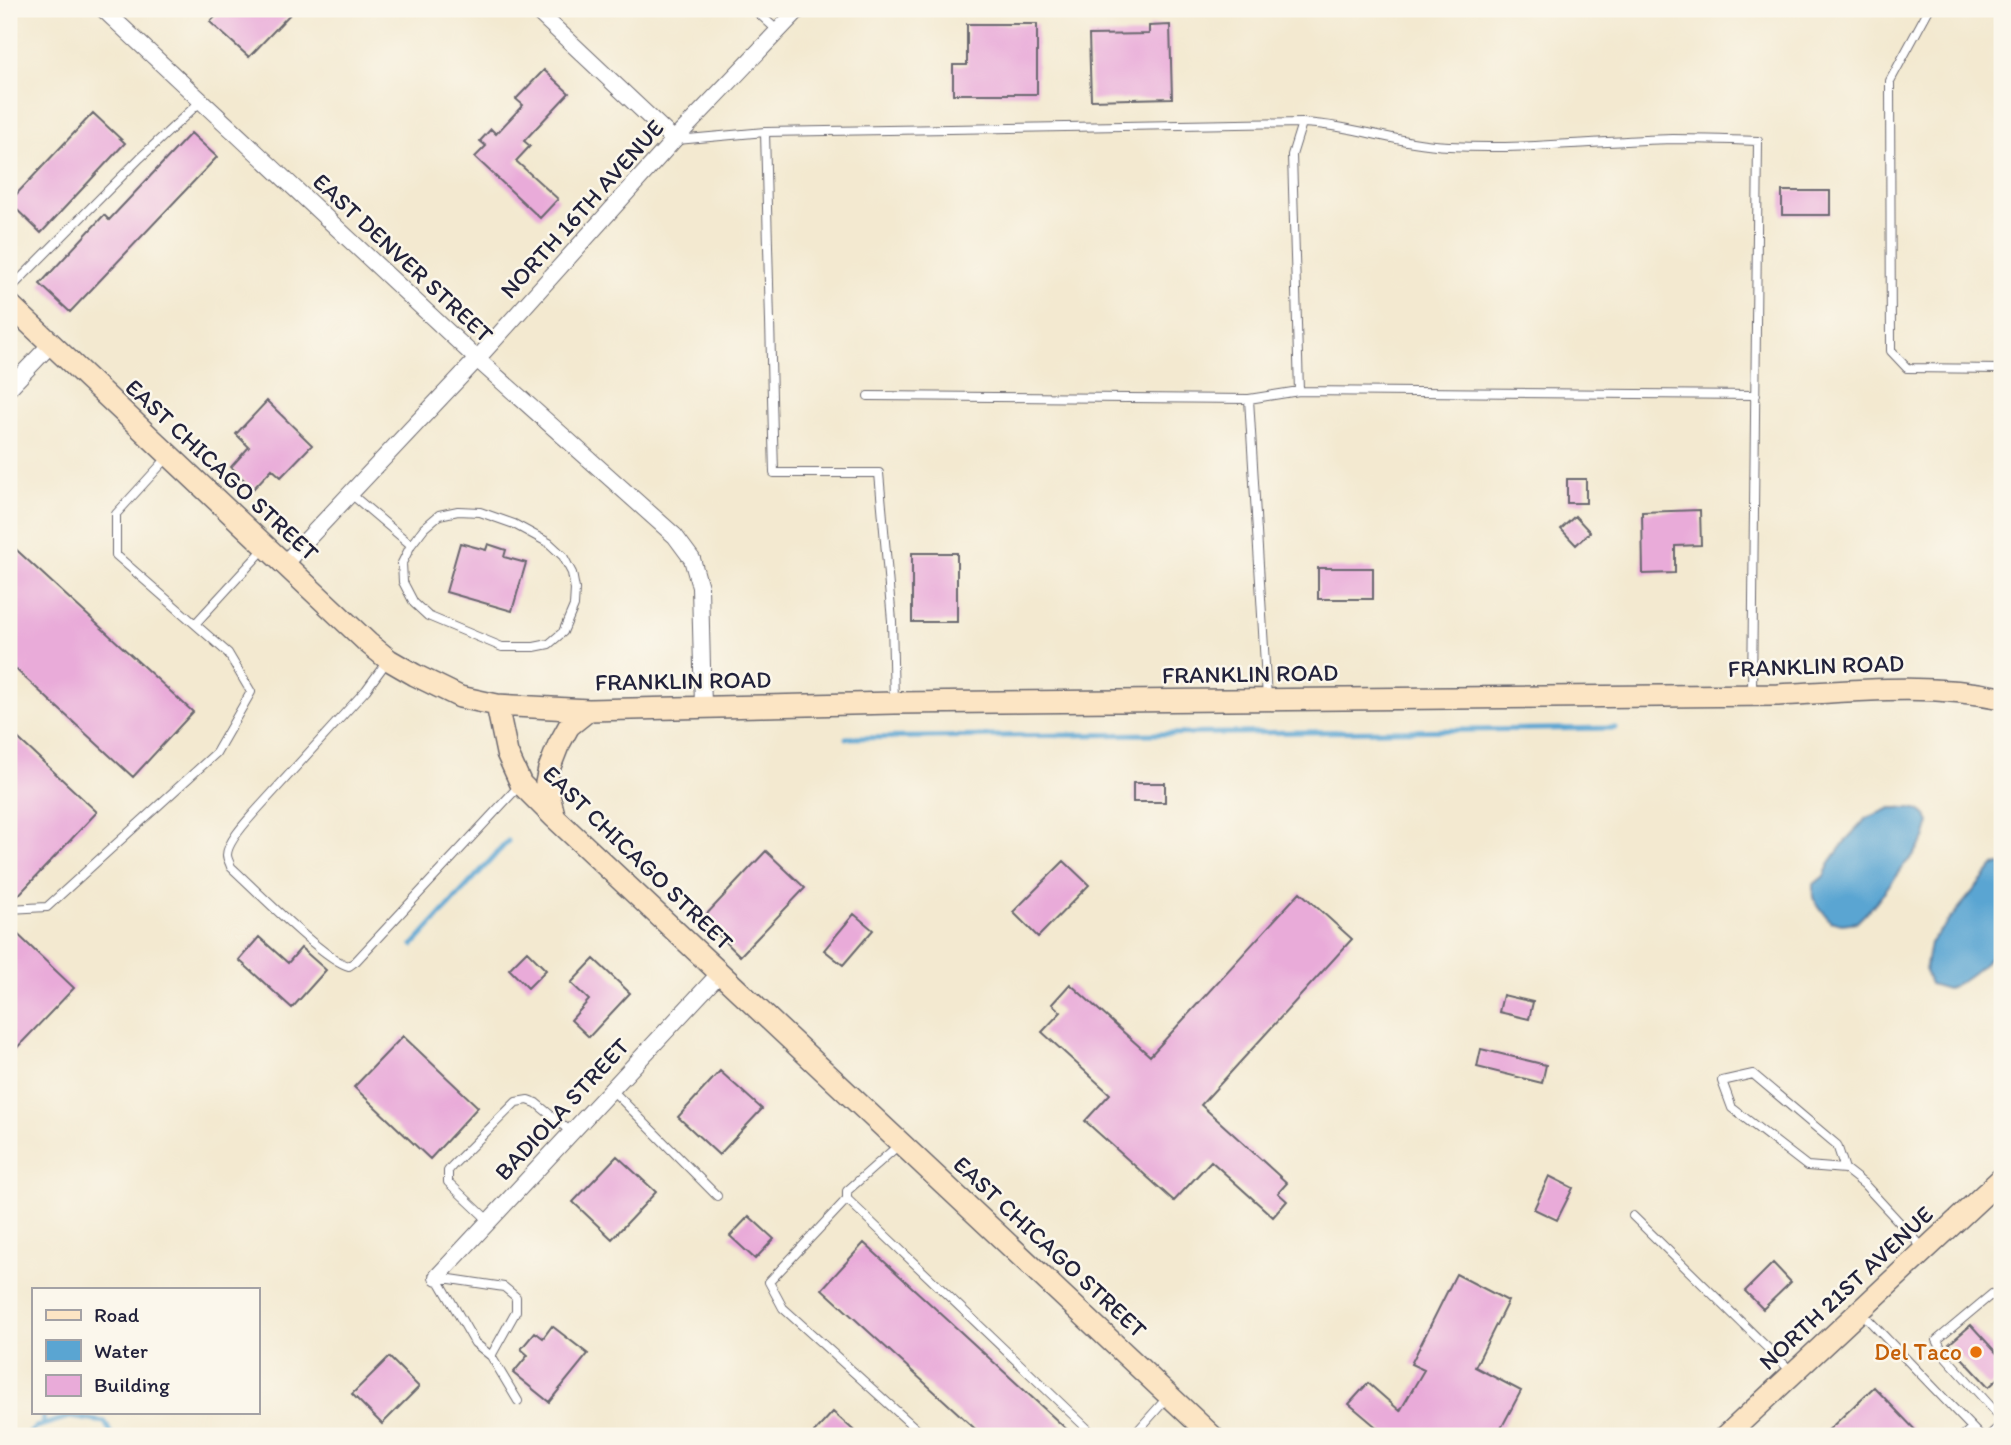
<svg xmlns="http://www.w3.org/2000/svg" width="2011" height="1445" font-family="Itim,sans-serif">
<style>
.water{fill:#5aa5d2;stroke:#3e6486;stroke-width:2}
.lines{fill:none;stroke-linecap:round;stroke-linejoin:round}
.stream{stroke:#5aa5d2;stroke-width:5}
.building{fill:#e9abd9}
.lane-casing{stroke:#6b686f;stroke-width:10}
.street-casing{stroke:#6b686f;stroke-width:18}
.secondary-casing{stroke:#6b686f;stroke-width:24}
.lane{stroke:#fff;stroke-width:8}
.street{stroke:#fff;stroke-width:16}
.secondary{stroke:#fce5c4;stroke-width:21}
.food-dot{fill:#e8710a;stroke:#fbf7ec;stroke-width:2.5}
.labels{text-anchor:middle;stroke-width:5;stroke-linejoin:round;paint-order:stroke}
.street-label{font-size:24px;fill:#22223b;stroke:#fbf7ec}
.food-label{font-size:24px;fill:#c56008;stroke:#fbf7ec;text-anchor:end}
</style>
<rect width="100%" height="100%" fill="#fbf7ec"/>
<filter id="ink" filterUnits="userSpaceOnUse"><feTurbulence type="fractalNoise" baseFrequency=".0143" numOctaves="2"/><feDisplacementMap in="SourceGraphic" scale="14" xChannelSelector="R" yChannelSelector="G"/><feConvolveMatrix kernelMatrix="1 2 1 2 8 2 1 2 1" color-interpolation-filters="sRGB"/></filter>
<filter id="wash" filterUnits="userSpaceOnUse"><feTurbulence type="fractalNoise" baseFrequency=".00686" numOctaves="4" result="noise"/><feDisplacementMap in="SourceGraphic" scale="28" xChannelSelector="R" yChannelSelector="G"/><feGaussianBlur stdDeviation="1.57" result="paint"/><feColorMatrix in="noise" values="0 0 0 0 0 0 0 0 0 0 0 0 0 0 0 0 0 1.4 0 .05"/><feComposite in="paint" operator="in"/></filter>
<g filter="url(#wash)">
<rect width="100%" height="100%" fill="#f3e9d0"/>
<path class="water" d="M1891,808c17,0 31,-3 39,14l-5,17 -13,18 -8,8 -28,38 -19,19 -15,2 -12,-3 -17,-23v-13l11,-9 7,-15 16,-22 20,-21z
M2002,865v78c-14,19 -33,35 -55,46l-17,-5 -5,-13 5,-28 64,-77z"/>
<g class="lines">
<path class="stream" d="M846,738l769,-10
M413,945l95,-104
M43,1425l1,-13
M27,1436l9,-9 33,-10 36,5 7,14"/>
</g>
<g id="blocks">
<path class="building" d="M223,9h72l-46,48 -39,-35z
M967,24h70v70h-84v-29h14z
M1170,25l2,73 -81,2 -2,-65 60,-1v-8z
M544,70l25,23 -45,48 6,5 -14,15 42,38 -18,19 -65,-61 11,-11 -6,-5 11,-12 5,5 27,-29 -7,-6z
M93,113l32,30 -84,90 -32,-31z
M191,133l26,24 -147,155 -30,-28 64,-69 5,5z
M1782,191h48v24h-48z
M267,401l45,44 -31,32 -9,-8 -19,20 -22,-22 18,-20 -13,-13z
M1567,479h19v24h-19z
M1700,510l1,35 -26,1v27l-32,1 -1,-62z
M1575,516l15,16 -14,13 -15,-16z
M9,543l184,169 -60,65 -124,-114z
M460,543l26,7 2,-6 18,6 -2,7 22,6 -14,48 -66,-19z
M912,553h45v69h-45z
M1318,568h55v31h-55z
M9,730l88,82 -85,90h-3z
M1133,783h32v19h-32z
M766,851l39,37 -65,68 -38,-37z
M1064,861l25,24 -51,52 -25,-25z
M1300,892l52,47 -151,166 86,78 -9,10 9,8 -14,16 -62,-56 -37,40 -89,-80 25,-27 -68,-62 19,-20 -9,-8 18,-20 80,72z
M854,914l19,16 -30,35 -19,-15z
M9,926l65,62 -65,68z
M259,937l29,26 13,-15 25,22 -34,38 -53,-48z
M527,951l19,19 -18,18 -19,-19z
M594,959l36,34 -41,44 -18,-17 18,-20 -18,-17z
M1503,995l30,7 -4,17 -30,-7z
M403,1036l75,71 -48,52 -76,-72z
M1481,1049l65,16 -4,18 -65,-16z
M720,1071l42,38 -43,46 -41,-38z
M617,1156l39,36 -44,47 -39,-37z
M1549,1176l24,12 -16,32 -23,-11z
M749,1216l25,23 -19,20 -25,-23z
M864,1243l210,193h-91l-161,-147z
M1773,1263l18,19 -28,27 -18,-18z
M1456,1274l52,27 -33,66 46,24 -24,45h-110l-38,-32 19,-21 32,28 24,-41 -13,-6z
M1971,1325l31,34v16l-13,12 -40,-43z
M552,1326l36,28 -39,48 -36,-29 15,-18 -7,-6 14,-17 8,6z
M389,1357l30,30 -37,37 -30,-30z
M1874,1387l47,49h-99z
M833,1412l27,24h-49z"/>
</g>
</g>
<g filter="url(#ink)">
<use href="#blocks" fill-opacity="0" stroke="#6b686f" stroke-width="2"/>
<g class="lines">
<defs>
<path id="lane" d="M754,9l24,22
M1929,9l-39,72 1,270 16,17 95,1
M765,132l9,341h105l13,148 2,81
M677,140l88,-8 537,-9c50,2 97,21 147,23 75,4 149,-5 224,-7 28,0 57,1 85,2l-6,552
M9,290l131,-132 61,-57
M1299,391l-7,-236 10,-32
M868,396l381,3 18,299
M1249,399l50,-8 457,4
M351,494l60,51 13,-17 15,-13 19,-4 22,1 34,12 35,19 14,13 9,17 3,16 -1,17 -11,26 -14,12 -15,3h-32l-74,-31 -14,-13 -11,-21 -1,-19 9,-18
M195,624l69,-75
M388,660l-22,30 -113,124c-8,9 -26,29 -26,41 0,4 3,8 4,12 22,20 94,94 118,99l7,-5 163,-175
M9,909l38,-2 169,-154 35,-61 -23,-39 -112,-98v-41l53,-58
M611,1089l106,107
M901,1143l-54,48v8l248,237
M1845,1169l-38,-3 -75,-58 -10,-27 31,-7 84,71 8,24 19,15 59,64
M847,1199l-78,83 14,26 141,128
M1633,1216l158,155
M489,1221l-41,-39v-11l4,-5 64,-64 12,-2 8,3 35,29
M437,1277l67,10 12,10v14l-25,45
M437,1277l38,66 16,13 27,45
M2002,1304l-10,-10 -55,46 8,16 57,63
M1860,1311l120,125
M1133,1436l34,-38
M1963,1436l9,-8
M1989,1436l13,-12"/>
<path id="street" d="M103,9l374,350 198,177 17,23 8,28 3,120
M535,9l139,131
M9,388l42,-44
M284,564l193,-205 197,-219 125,-131
M437,1277l283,-304"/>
<path id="secondary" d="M9,304l359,339 21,17 26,15 45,22 37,8 92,5 305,-7 884,-8c75,-4 150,-12 224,3
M497,705l10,48 14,31 33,33 658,619
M554,815l-8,-32 3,-14 9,-23 11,-20 20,-16
M1726,1436l276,-258"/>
</defs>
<use href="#lane" class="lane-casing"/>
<use href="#street" class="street-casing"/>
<use href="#secondary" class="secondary-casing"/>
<use href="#lane" class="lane"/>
<use href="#street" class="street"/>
<use href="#secondary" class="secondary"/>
</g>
</g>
<circle class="food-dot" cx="1976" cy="1352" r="7"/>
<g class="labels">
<g class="street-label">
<text transform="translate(582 209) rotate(-48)" y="8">NORTH 16TH AVENUE</text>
<text transform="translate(403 258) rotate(43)" y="8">EAST DENVER STREET</text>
<text transform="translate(222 470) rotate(43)" y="8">EAST CHICAGO STREET</text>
<text transform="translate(1816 666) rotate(-2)" y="8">FRANKLIN ROAD</text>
<text transform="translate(1250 674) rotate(-1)" y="8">FRANKLIN ROAD</text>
<text transform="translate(683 681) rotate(-1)" y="8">FRANKLIN ROAD</text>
<text transform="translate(638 858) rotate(44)" y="8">EAST CHICAGO STREET</text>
<text transform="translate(562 1109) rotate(-47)" y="8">BADIOLA STREET</text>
<text transform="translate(1050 1247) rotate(43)" y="8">EAST CHICAGO STREET</text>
<text transform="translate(1846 1288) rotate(-43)" y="8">NORTH 21ST AVENUE</text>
</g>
<g class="food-label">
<text x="1962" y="1360">Del Taco</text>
</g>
</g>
<rect width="2011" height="1445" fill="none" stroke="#fbf7ec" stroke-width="35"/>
<rect x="32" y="1288" width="228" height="126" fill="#fbf7ec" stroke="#a4a2a5" stroke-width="2"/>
<rect x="46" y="1310" width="35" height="10" fill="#fce5c4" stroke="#a4a2a5" stroke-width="2"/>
<text x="94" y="1322" font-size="21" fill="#22223b">Road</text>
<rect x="46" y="1340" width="35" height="21" fill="#5aa5d2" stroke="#a4a2a5" stroke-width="2"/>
<text x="94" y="1358" font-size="21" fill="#22223b">Water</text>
<rect x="46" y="1375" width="35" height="21" fill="#e9abd9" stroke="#a4a2a5" stroke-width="2"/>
<text x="94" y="1392" font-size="21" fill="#22223b">Building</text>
</svg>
